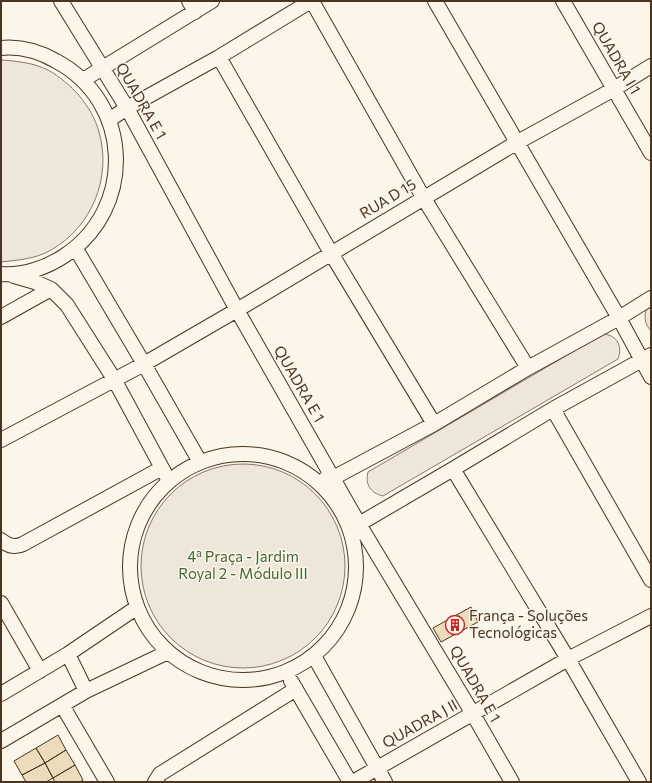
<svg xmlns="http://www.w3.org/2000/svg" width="652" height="783" font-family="Commissioner,sans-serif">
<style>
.green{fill:#ede6d9;stroke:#887966}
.building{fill:#ecdcbc;stroke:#4a3520}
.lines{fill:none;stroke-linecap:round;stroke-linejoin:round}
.minor-casing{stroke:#4a3520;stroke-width:16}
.minor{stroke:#fbf6e9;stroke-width:14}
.labels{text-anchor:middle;stroke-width:3;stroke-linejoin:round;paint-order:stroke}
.street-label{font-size:15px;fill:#4a3520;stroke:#fbf6e9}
.park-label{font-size:15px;fill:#436837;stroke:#fbf6e9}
.poi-label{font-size:15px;fill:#4a3520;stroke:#fbf6e9;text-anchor:start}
</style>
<rect width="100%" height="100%" fill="#fbf6e9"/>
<path class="green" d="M1,60c16,1 33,3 47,10 23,13 44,36 51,62 13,45 -7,95 -48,118 -15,9 -33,10 -50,12z
M651,307v24c-6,-7 -7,-12 -5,-21z
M603,334c14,1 20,12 15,25l-235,137c-13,-3 -18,-12 -15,-24z
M141 566a102 102 0 1 1 204 0a102 102 0 1 1-204 0Z"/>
<path class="building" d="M471,607l7,15 -37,20 -8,-14z
M58,735l8,15 -21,13 -9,-15z
M36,748l9,15 -23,12 -8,-14z
M66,750l9,15 -22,13 -8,-15z
M45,763l8,15 -7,4h-20l-4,-7z
M75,765l8,15 -3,2h-25l-2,-4z"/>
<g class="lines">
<defs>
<path id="minor" d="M61,1l66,107 110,202 122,214 114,190 39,68
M189,1l6,11
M312,1l111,196 105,171
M435,1l184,317 32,59
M563,1l88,152
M1,48c19,-2 39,4 55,13 77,41 80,148 8,195 -18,12 -42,20 -63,18
M219,57l112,196 103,171
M83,80l129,-79
M109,120l18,-12 92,-51 92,-56
M76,249l68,115 56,98
M14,276l21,6 16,7 16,16 47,74 55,102
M1,317l50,-28
M553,409l98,171
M1,440l143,-76 93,-54 279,-167 98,-54 37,-23
M130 567a113 113 0 1 1 226 0a113 113 0 1 1-226 0Z
M453,469l115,190 71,123
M325,479l8,-1 101,-54 94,-56 91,-50 32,-20
M352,530l7,-6 94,-55 100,-60 98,-54
M1,540c7,6 14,8 22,4l139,-76
M1,603l39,68
M68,654l18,37
M314,656l71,126
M291,681l59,101
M1,694l67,-40 68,-46
M62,705l45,77
M1,741l85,-50 82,-39
M155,782l5,-8 136,-85
M353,782l215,-123 83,-43"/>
</defs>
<use href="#minor" class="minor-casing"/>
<use href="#minor" class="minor"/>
</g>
<defs>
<symbol id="building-ring" viewBox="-11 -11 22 22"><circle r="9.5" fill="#fbf6e9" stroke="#c62828" stroke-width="1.5"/><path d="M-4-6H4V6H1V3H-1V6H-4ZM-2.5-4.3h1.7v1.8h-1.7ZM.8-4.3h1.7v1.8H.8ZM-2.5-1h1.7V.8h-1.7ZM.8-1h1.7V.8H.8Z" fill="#c62828"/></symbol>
</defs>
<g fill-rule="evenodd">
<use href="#building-ring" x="444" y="614" width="22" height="22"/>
</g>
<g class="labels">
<g class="street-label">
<text transform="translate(616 58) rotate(60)" y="5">QUADRA I 1</text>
<text transform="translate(141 101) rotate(60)" y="5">QUADRA E 1</text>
<text transform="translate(388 199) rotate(-31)" y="5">RUA D 15</text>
<text transform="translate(299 384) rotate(60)" y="5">QUADRA E 1</text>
<text transform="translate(475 684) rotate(60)" y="5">QUADRA E 1</text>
<text transform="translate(420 724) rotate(-29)" y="5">QUADRA J II</text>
</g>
<g class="park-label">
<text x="243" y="562">4ª Praça - Jardim<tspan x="243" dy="17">Royal 2 - Módulo III</tspan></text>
</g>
<g class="poi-label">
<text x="469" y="621">França - Soluções<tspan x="469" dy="17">Tecnológicas</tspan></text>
</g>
</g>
<rect width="652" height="783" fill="none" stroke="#4a3520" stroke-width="4"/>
</svg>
